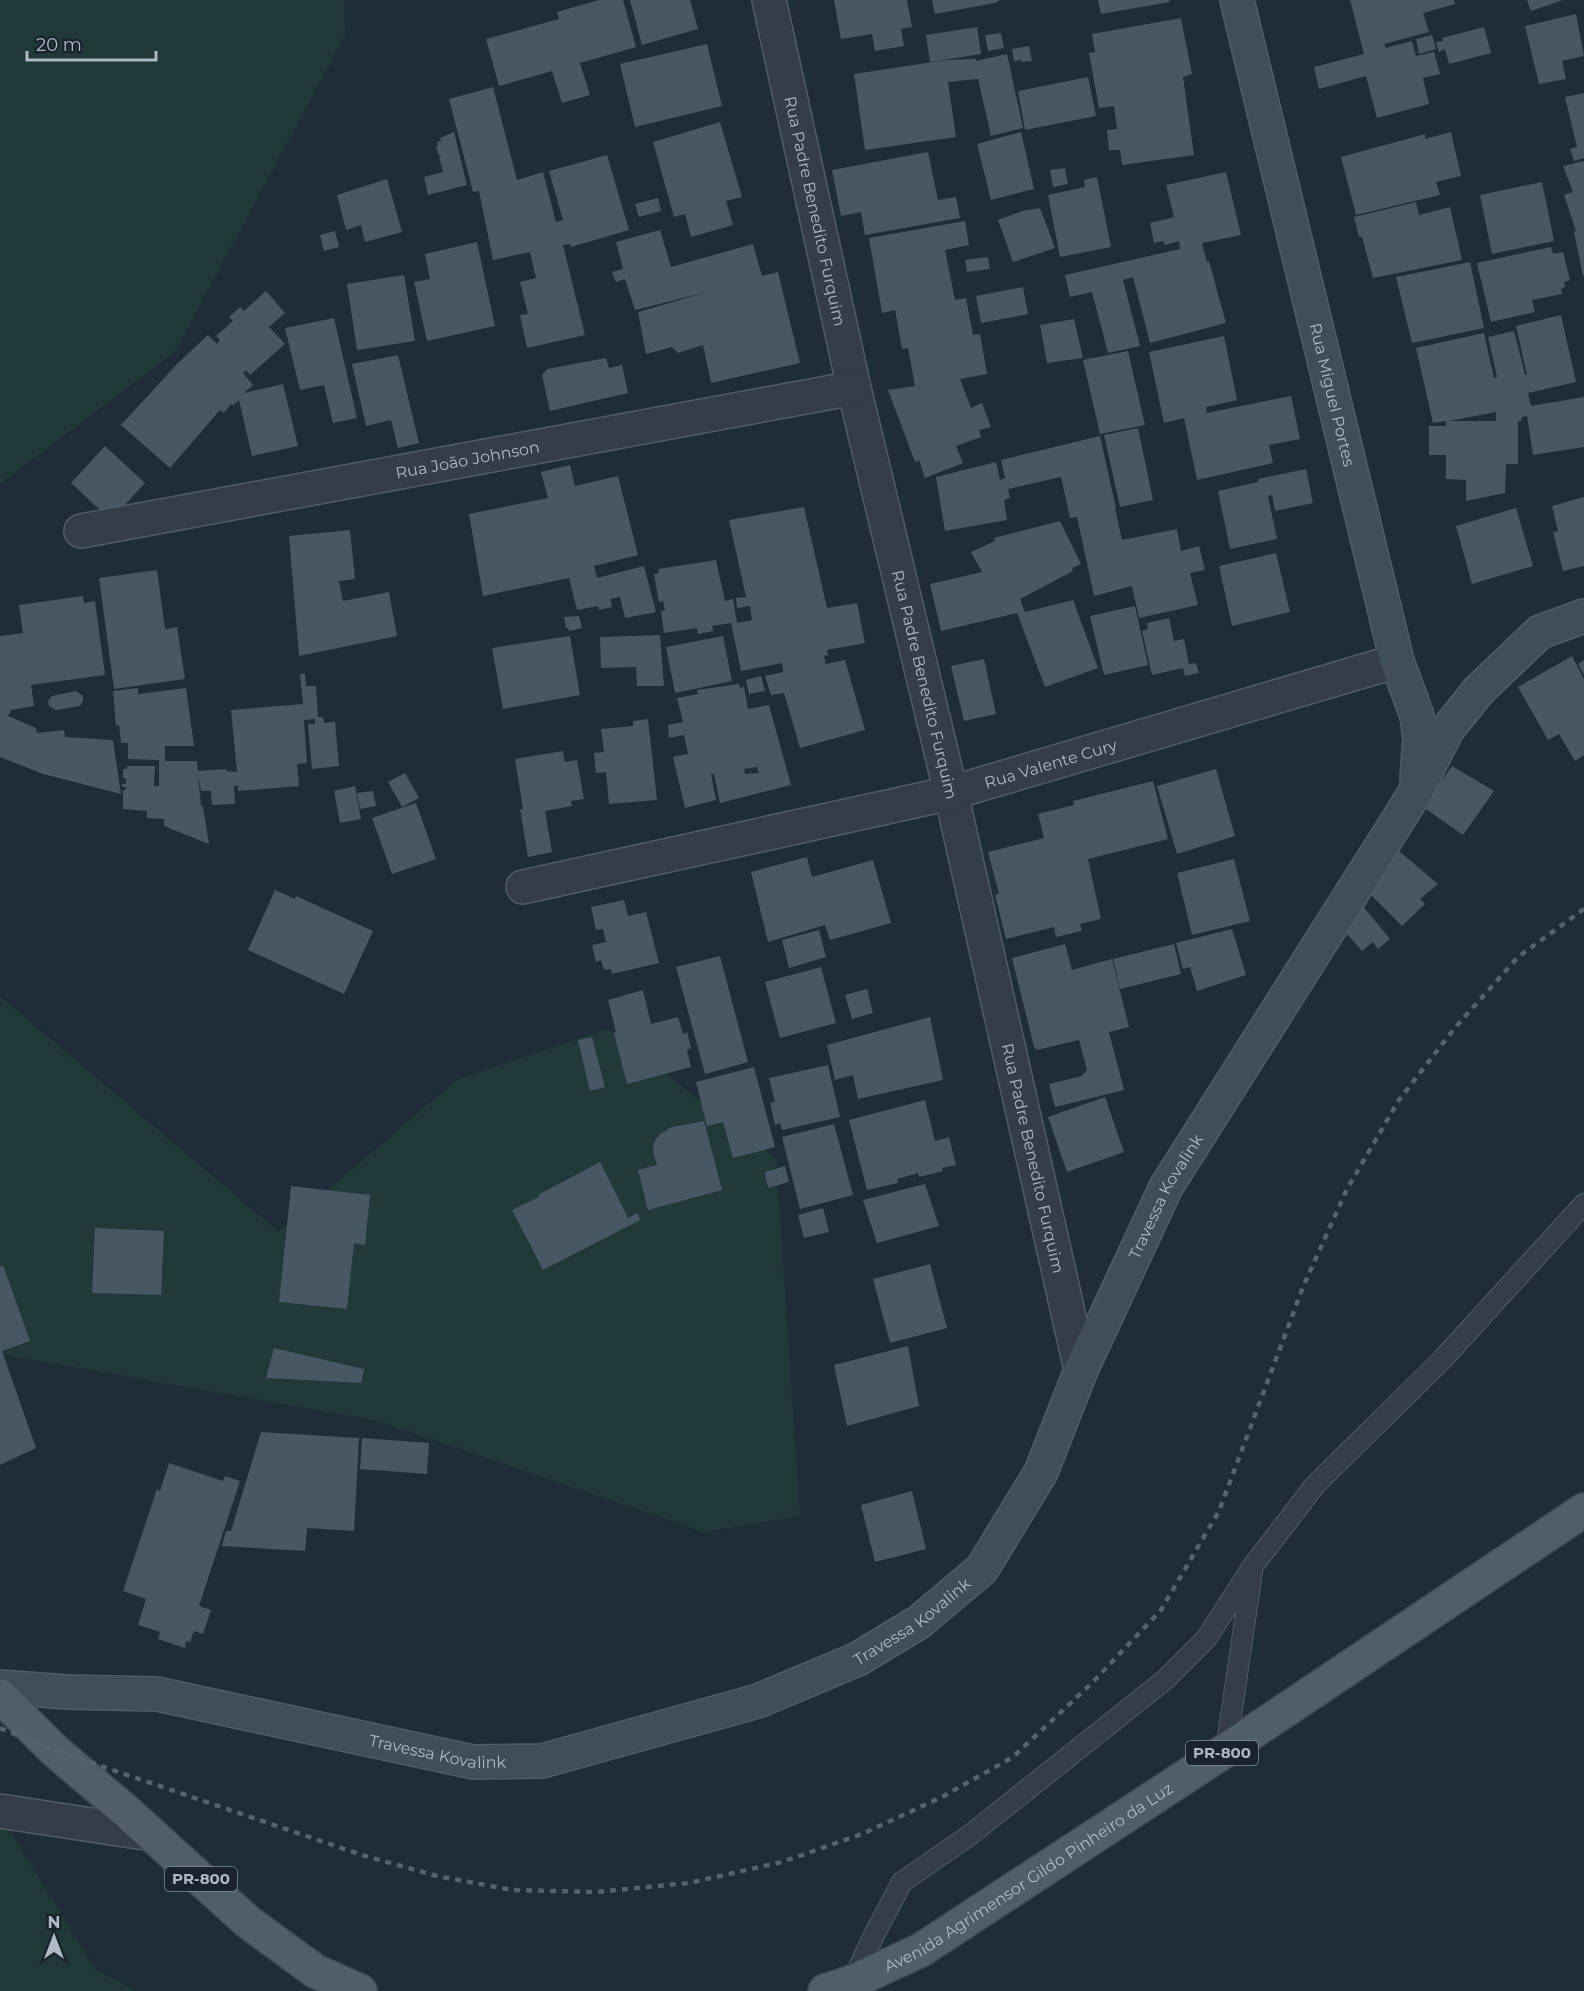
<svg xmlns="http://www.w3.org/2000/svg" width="1584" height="1991" font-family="Montserrat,sans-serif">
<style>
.green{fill:#213939}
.building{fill:#475764;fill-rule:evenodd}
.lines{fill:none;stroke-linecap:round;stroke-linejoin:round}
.lane-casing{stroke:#505c66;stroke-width:22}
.street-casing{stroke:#505c66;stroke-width:36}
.secondary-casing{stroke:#505c66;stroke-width:36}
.primary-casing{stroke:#3f4a55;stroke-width:36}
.lane{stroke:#333e48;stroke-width:20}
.street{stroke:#333e48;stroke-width:33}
.secondary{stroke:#404e5c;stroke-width:33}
.primary{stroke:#505e69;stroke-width:33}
.rail{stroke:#546370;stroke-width:4.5;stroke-dasharray:6 6;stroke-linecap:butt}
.labels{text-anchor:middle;stroke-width:6;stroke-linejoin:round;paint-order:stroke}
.shield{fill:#18232d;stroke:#808c97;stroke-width:1.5}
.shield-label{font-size:15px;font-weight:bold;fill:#adb9c5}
.street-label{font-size:16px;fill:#adb9c5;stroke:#18232d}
</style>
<rect width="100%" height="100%" fill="#1f2d38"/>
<path class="green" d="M0,0h344l1,36 -170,316 -175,132z
M0,996l279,236 177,-152 151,-51 169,129 24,358 -97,16 -325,-111 -378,-67z
M0,1814l96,156 40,21h-136z"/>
<path class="building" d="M599,0h24l13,47 -56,16 10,32 -28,8 -10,-32 -53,15 -13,-47 73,-20 -2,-7z
M630,0h60l8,29 -56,16z
M834,0h73l5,27 -11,2 3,17 -29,5 -3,-17 -31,5z
M932,0h68l-5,3 -60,11z
M1098,0h71l1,2 -69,12z
M1350,0h104l1,4 -32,9 6,19 -45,12 2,4 26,-7 4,15 18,-4 6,22 -17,4 6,26 -52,14 -11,-42 -47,13 -5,-22 50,-13z
M1527,0h36l-32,11z
M1576,14l8,42 -22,5 4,18 -27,5 -14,-58z
M1181,18l11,56 -9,3 11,78 -72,10 -2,-15h-11l-2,-20 10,-1 -3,-23 -15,2 -10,-55 6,-1 -3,-18z
M977,27l4,27 -51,8 -4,-27z
M1484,27l7,26 -42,11 -4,-15 -6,3 -3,-10 7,-1 -1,-3z
M1001,33l3,15 -16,3 -3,-16z
M1432,35l4,14 -17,5 -3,-15z
M707,44l15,62 -87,21 -15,-63z
M1029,46l3,15 -11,1v-2l-7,1 -2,-12z
M1007,54l16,74 -32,8 -13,-57 -30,3 8,55 -91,13 -11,-76 92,-14 30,-1v2z
M1088,77l8,39 -71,14 -7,-39z
M493,87l24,93 26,-8 13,50 7,-2 -14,-49 58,-16 22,75 -58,17 -1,-3 -7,1 22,90 -58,13 -7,-33 8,-1 -8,-32 16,-4 -6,-26 -37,8 -14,-69 -6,1 -24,-93z
M1584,93v65l-10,3 -4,-12 7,-2 -12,-50z
M720,122l22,75 -16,4 7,24 -42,12 -6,-23 -11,3 -21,-75z
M454,132l13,53 -39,10 -4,-18 19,-5 -4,-15h2l-3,-3 -2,-7 2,-1 -1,-4 4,-1 -1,-3z
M1021,132l13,57 -43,11 -14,-56z
M1451,132l10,44 -25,6 4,13 -84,20 -15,-58 84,-23v5z
M928,152l10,48 18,-3 4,21 -95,17 -4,-23 -20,4 -9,-46z
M1584,161v115h-1l-9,-44 2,-1 -12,-36 9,-3 -10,-26z
M1065,168l3,16 -15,3 -3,-17z
M1226,172l15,63 -39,8 5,19 2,-1 17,62 -76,20 -17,-66 -10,3 17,66 -32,7 -16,-61 -22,5 -5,-22 115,-26 -1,-8 -14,4 -2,-4 -9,2 -4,-20 24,-6 -8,-32z
M1097,177l14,70 -51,10 -12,-62 37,-8 -1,-7z
M387,179l15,53 -37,10 -4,-17 -15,5 -9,-35z
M1542,182l12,59 -62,13 -12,-59z
M658,198l3,13 -22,6 -4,-13z
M1416,202l3,13 31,-8 12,53 -89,18 -11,-41h-3l-5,-20z
M1040,208l15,40 -42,14 -15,-42 24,-9z
M965,221l4,24 -24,5 10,50 11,-2 7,37 7,-1 7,40 -27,5 11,29 11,-5 9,24 -12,3 2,7 -25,9 7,17 -38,15 -6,-18 -4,2 -27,-72 27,-4 -7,-38 -6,1 -7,-39 -13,3 -13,-75z
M660,230l11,37 82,-23 9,32 16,-4 22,91 -89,20 -8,-38 -25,8 -6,-6 -26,7 -8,-42 69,-20 -72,18 -10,-31 -9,3 -4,-10 11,-3 -7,-27z
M335,231l4,16 -15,4 -4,-16z
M477,242l18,84 -68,15 -13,-59 16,-3 -5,-25z
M1551,247l2,7 10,-2 7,28 -6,2 1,5 -4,2 1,5 -30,6 3,12 -44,10 -14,-59z
M988,257l2,12 -23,3 -2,-12z
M1470,262l14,66 -72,15 -16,-66z
M404,275l11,66 -58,9 -10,-66z
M1023,287l5,27 -47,9 -5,-27z
M266,291l19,22 -16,14 16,17 -35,31 -4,-5 -3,3 10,12 -9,8 39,-9 15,62 -46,10 -13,-56 -6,5 -2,-1 -7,9 -4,-3 -50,58 -49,-43 56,-61 31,-29 9,9 3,-4 -4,-4 17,-15 -4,-4 11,-10 4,4z
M1561,315l15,67 -48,11 3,13 53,-9v50l-51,8 -6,-39 -5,1 -1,4h-3v43h-12l-1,29 -39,8v-21l-20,-1v-24h-17v-29h17v-5l-13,2 -17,-75 68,-15 10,45 3,-1 -9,-40 26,-6 11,44h2l-11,-49zM1496,412v9h-47z
M334,318l23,100 -24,5 -9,-38 -24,5 -15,-62z
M1074,319l9,39 -36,5 -7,-38z
M1224,336l13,64 -31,7 1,6 84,-17 9,43 -31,6 4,18 -76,17 -13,-62 -20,5 -15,-71z
M1128,351l17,74 -45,9 -17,-74z
M398,355l21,88 -21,5 -7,-28 -25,6 -14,-62z
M606,358l3,10 13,-3 6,28 -78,18 -8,-36 5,-6z
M1138,428l15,72 -33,7 -16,-72z
M1100,436l16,72h-1l7,32 55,-11 4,22 18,-5 6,24 -15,3 8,32 -59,13 -7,-32 -38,10 -17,-79 -7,1 -9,-41 -53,12 2,9 -6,2 3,20 -62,11 -9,-54 60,-15 4,18 5,-2 -4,-18z
M105,446l40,37 -34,37 -40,-37z
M570,465l5,21 43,-10 20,79 -44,11 3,12 47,-12 12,46 -31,6 -5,-21 -10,2 2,8 -13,3 -1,-4 -21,4 -8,-32 -86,18 -14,-82 79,-16 -7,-26z
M1306,469l7,34 -38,8 -3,-16 -4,1 9,43 -47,10 -12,-58 40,-9v-3z
M1584,497v69l-21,5 -10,-39 5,-1 -6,-25z
M804,507l23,101 30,-5 8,40 -38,7 1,5 -4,1 2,8 19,-4 20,70 -65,18 -16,-55 -13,2 -6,-19 18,-4 -1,-9 -41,8 -10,-48 -19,3 1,5 -15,3 -1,-6 -33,5 -3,-22h4l-2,-10 -4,1 -5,-28 5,-1 -1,-4 58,-9 9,41 8,-2 4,24 15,-3 -2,-14 -13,2 -1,-10 10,-1 -17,-77z
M1516,508l17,58 -61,18 -16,-58z
M1060,521l21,43 -9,4 1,3 -53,28 5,13 48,-12 25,68 -53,19 -28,-74 -76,18 -11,-47 52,-12 -11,-20 24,-11 -1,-3z
M350,530l5,49 -16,2 4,20 46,-9 8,44 -98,20 -10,-120z
M1276,553l14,59 -58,14 -13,-60z
M157,570l8,59 12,-2 8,52 -71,10 -15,-111z
M83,596l1,7 11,-2 10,74 -74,10 3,21 -23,4 -3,6 28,12 1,5 27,-3 1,7 48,3 8,54 -78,-20 -43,-17v-121l23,-3 -4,-28z
M1135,606l13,59 -44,10 -14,-59z
M579,616l3,12 -13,3 -1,-3h-2l-2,-11z
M1169,618l5,23 10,-2 5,25 7,-1 3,10 -14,3 -2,-8 -31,7 -10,-44 6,-2 -1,-6z
M660,635l4,51h-27l-1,-19 -35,1 -1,-31z
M570,636l10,59 -77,14 -11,-61z
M723,636l9,45 -57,12 -9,-46z
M1572,656l12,23v76l-9,6 -16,-27 -11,6 -30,-53z
M984,659l12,55 -32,7 -13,-55z
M1584,660v15l-6,-11z
M300,674h5l1,12h10l2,31h5l1,6 11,-1 4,44 -27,3 -4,-45h7v-5l-11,1 3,43 -10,1 2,22 -61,5v-5h-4l1,18 -23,1 -1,-14h-10l-3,-17 3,32 2,1 6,37 -45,-18v-7l-17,-1v-7l-24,-2v-19h3v-3h-4v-3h4v-6h-3v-9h4v-3h28l-1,20h5v-26l-31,-1v-16h-7l-2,-18 -3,1 -3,-35 25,-3v6l48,-6 8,58h-29v15h32l1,10 28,-2v2l11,1 -6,-62 72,-6z
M761,676l4,15 -16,3 -3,-14z
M739,684l1,4 4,-1 4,22 21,-4 22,80 -71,18 -6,-29h-3l5,26 -31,8 -12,-51 15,-3 -4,-19 -15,3 -1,-13 15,-3 -6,-24 21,-4 -1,-4zM757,767l2,6 -14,1 -1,-5z
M76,691l7,5v5l-3,5 -24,4 -7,-4 -1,-5 4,-5z
M648,719l9,81 -48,4 -3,-32 -10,1 -2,-20 10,-1 -3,-23 32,-3v-5z
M563,751l2,11 12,-2 7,39 -13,2 1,5 -27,5 7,41 -24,5 -8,-48h3l-8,-50z
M1452,766l42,25 -31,44 -40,-28z
M1216,769l19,67 -58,18 -20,-68z
M405,773l14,25 -17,9 -14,-25z
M1153,781l15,58 -80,20 13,60 -21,5 2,7 -26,6 -2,-10 -48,12 -11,-44 4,-1 -11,-42 56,-14 -6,-24 36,-9 -1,-4z
M355,786l6,33 -21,4 -6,-32z
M373,791l3,15 -16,3 -3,-16z
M416,803l20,56 -44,15 -20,-56z
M1393,846l45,38 -18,15 5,5 -23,22 -36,-36 22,-20 -7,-6z
M807,857l5,20 61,-17 18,63 -61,17 -5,-15 -57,17 -17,-70z
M1234,859l16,62 -58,14 -15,-62z
M275,890l20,9 1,-3 77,35 -29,63 -96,-44z
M624,900l4,16 18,-4 13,51 -47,11 -1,-5 -7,1 -3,-10 -5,2 -4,-17 14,-3 -3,-13 -7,1 -5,-23z
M1362,905l28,34 -12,10 -5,-7 -11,9 -24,-27z
M1232,929l14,46 -49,16 -7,-24 -7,2 -7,-26z
M819,930l7,27 -37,11 -7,-28z
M1065,944l7,26 40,-11 17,68 -20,5 15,58 -69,17 -6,-23 33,-8 5,-6 -8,-30 -42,10 -3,-3 -22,-89z
M1174,944l7,30 -61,15 -7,-30z
M720,956l28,106 -43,12 -29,-107z
M821,967l15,56 -56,15 -15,-56z
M867,989l6,24 -21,6 -7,-24z
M643,990l8,34 27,-7 5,17 4,-2 4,16 -4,2 4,17 -64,17 -13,-51 2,-1 -8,-32z
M930,1017l13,63 -85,19 -5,-24 -18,5 -8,-35z
M592,1037l13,50 -15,4 -12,-51z
M828,1065l12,52 -58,13 -2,-7 -5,2 -5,-22 5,-1 -6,-24z
M754,1067l21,80 -42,11 -10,-36 -16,4 -11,-44z
M1105,1097l19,55 -57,20 -19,-55z
M925,1100l10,41 14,-4 7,28 -14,3 1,3 -24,6 -1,-4 -21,6 1,4 -31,7 -18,-70z
M704,1121l18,69 -74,20 -10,-40 19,-5 -4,-14 1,-9 6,-8 8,-4v-2z
M834,1124l19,71 -53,14 -18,-72z
M600,1162l28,56 10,-5 2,7 -97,50 -31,-60 27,-13 -1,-2z
M785,1166l4,16 -21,6 -3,-16z
M925,1184l14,42 -62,17 -14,-43z
M291,1186l79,9 -5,50 -11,-2 -7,66 -68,-7z
M823,1208l6,24 -25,6 -6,-23z
M95,1228l69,3 -3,64 -69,-2z
M930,1264l17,64 -57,15 -17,-64z
M3,1265l27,76 -28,10 34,97 -36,17v-198z
M908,1346l11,60 -72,20 -13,-61z
M274,1348l90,21 -3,14 -95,-5z
M261,1432l98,6 -5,93 -47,-3 -2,23 -83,-5 4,-15h5z
M362,1438l67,5 -2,31 -67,-5z
M169,1463l54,18 2,-5 15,5 -41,125 12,4 -8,24 -9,-3 -4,11 -4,-1 -1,7 -27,-9 2,-7 -22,-7 8,-26 -23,-8 34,-102 3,2z
M912,1491l14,58 -51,13 -14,-57z"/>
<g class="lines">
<defs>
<path id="lane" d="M1226,1750l26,-178
M852,1982l22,-47 28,-53 68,-47 196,-156 40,-40 47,-73 62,-81 125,-123 144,-158"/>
<g id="street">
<path id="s1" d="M769,0l85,388 97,405 130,577"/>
<path id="s2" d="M81,531l773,-143"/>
<path id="s3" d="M523,887l428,-94 446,-132"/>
<path d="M0,1811l151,23"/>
</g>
<g id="secondary">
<path id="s4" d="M1237,0l160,661 20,55 3,23 -3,40"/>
<path id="s5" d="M0,1687l67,5 90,2 316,68 69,-1 216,-60 100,-42 61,-37 63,-53 59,-97 40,-102 85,-183 232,-367 18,-29 31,-61 32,-40 61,-58 44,-16"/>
</g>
<g id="primary">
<path d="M0,1696l54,54 73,62 121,110 67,49 45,20"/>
<path id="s6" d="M825,1991l27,-9 69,-32 305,-200 358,-240"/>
</g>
</defs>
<use href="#lane" class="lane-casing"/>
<use href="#street" class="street-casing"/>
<use href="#secondary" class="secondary-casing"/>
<use href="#primary" class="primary-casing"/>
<use href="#lane" class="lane"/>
<use href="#street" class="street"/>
<use href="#secondary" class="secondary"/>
<use href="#primary" class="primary"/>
<path class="rail" d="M0,1728l54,22 308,105 75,21 75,14 84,2 93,-9 93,-21 80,-28 80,-37 71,-40 78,-73 70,-74 58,-99 84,-224 44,-98 52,-89 54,-70 65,-73 66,-48"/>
</g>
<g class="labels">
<g class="shield">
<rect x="1186" y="1741" width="72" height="24" rx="4.5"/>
<rect x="165" y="1867" width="72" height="24" rx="4.5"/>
</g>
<g class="shield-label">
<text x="1222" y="1758">PR-800</text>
<text x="201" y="1884">PR-800</text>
</g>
<g class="street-label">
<text dy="6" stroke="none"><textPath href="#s1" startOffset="216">Rua Padre Benedito Furquim</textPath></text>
<text dy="6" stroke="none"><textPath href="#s4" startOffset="406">Rua Miguel Portes</textPath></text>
<text dy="6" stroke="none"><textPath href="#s2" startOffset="393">Rua João Johnson</textPath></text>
<text dy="6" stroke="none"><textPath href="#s1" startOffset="702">Rua Padre Benedito Furquim</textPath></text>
<text dy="6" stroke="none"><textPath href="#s3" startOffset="542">Rua Valente Cury</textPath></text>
<text dy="6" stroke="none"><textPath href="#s1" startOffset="1188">Rua Padre Benedito Furquim</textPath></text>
<text dy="6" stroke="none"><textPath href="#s5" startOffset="1452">Travessa Kovalink</textPath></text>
<text dy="6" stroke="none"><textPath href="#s5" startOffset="948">Travessa Kovalink</textPath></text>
<text dy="6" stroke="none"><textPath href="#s5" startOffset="444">Travessa Kovalink</textPath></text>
<text dy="6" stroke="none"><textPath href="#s6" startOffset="234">Avenida Agrimensor Gildo Pinheiro da Luz</textPath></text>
</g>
</g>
<g transform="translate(54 1937)" stroke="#18232d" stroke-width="4.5" paint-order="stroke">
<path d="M0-4.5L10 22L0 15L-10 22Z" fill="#adb9c5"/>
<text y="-9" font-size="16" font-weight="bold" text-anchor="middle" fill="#adb9c5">N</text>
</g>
<path d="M27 51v9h129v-9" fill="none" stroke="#adb9c5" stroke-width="3"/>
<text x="36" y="51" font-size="18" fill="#adb9c5" stroke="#18232d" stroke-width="4.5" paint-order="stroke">20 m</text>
</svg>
